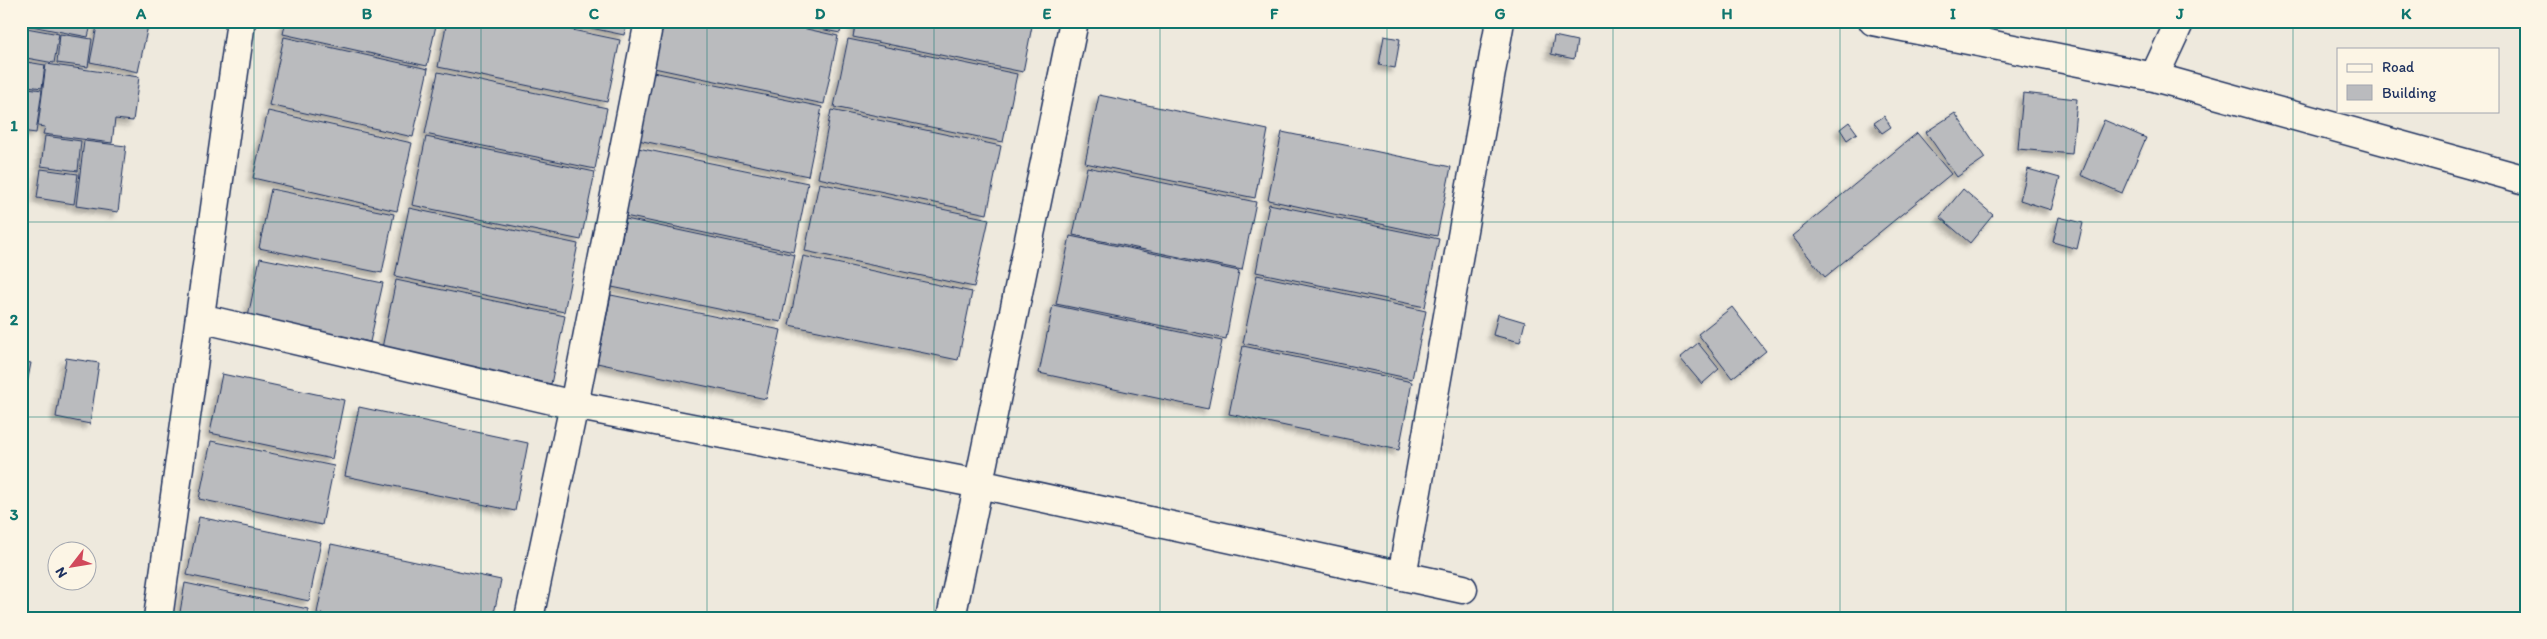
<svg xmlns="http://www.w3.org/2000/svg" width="2547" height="639" font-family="Itim,sans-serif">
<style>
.building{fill:#babbbe;stroke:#1b2f5e;filter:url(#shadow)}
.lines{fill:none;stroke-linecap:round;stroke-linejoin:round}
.minor-casing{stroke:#1b2f5e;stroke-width:31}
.minor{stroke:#fcf5e5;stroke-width:28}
.grid{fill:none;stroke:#0f766e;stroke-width:1;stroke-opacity:0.55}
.neatline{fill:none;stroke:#0f766e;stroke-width:2}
.grid-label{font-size:16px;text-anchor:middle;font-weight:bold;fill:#0f766e}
</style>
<defs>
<filter id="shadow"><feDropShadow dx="-4.5" dy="4.5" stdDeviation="2.5" flood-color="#0004"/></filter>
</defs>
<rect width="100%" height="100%" fill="#eee9dd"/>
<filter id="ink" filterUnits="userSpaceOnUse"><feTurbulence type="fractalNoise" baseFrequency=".02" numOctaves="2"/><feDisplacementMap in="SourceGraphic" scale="10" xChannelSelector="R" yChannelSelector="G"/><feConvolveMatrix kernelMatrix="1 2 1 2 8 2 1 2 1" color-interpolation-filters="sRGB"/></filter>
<g filter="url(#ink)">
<path class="building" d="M21,21h71l-4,16 -67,-13z
M98,21h51l-11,51 -48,-10z
M286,21h151l-10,45 -144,-32z
M447,21h82l91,19 -13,62 -169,-35z
M558,21h69l-3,14z
M664,21h107l67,15 -14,68 -170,-36z
M781,21h62l-3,12z
M856,21h177l-10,51 -170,-35z
M21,27l38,7 -5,29 -33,-6z
M60,34l32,5 -4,28 -31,-4z
M1384,36l16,3 -5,29 -16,-3z
M1554,36l23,5 -3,18 -23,-5z
M284,37l144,32 -15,68 -144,-32z
M848,39l169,35 -14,68 -169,-35z
M21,61l24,4 -3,23 -21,-3z
M46,64l93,13 -6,44 -18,-2 -3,24 -69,-9 2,-7 -7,-1z
M438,72l169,36 -12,61 -170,-35z
M653,72l169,35 -14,69 -170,-36z
M21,87l21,3 -6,43 -15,-2z
M2023,93l54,6 -5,55 -54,-5z
M1099,95l169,35 -13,68 -170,-35z
M831,110l170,36 -14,68 -169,-36z
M268,111l144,32 -15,68 -144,-33z
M1955,113l30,45 -28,19 -31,-45z
M1884,116l7,11 -9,6 -8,-10z
M2104,120l42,18 -24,55 -41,-18z
M1849,122l8,11 -10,7 -7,-11z
M1282,132l169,35 -14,69 -169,-36z
M1917,133l34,41 -126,103 -33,-41z
M45,136l36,5 -3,30 -37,-5z
M426,137l169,35 -14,68 -169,-35z
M84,141l42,5 -8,66 -42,-6z
M638,148l170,35 -14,69 -169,-36z
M1087,167l169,35 -14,68 -169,-35z
M41,169l37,5 -4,30 -37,-6z
M2028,169l32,9 -9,32 -31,-10z
M819,183l170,36 -15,68 -169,-36z
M271,189l123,25 -12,59 -123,-25z
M1963,189l30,26 -23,28 -30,-26z
M1269,204l170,35 -14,68 -169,-35z
M409,208l169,36 -14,68 -169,-36z
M2059,217l24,6 -6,26 -24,-7z
M626,219l169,36 -14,67 -169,-35z
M1070,236l169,35 -13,68 -170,-35z
M803,256l169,36 -14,68 -169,-35z
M260,258l123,25 -13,59 -122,-25z
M1257,275l169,36 -14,68 -169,-36z
M396,280l169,36 -14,68 -169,-36z
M611,295l170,35 -15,69 -169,-36z
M1053,305l169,36 -14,68 -169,-36z
M1732,307l34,44 -34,27 -34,-44z
M1498,314l27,8 -5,20 -27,-7z
M1698,343l21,26 -17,15 -22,-26z
M1243,346l169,36 -13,68 -170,-36z
M66,358l33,5 -9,61 -34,-7z
M21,361l10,2 -10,51z
M222,374l122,26 -12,59 -122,-26z
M359,407l169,36 -13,68 -170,-35z
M211,441l123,25 -12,59 -123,-26z
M199,517l122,25 -12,59 -122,-26z
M331,544l170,36 -8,38h-152l-24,-5z
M185,583l123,26 -1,9h-128z"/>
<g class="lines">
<defs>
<path id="minor" d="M1873,21l281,56 372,103
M2154,77l26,-56
M200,318l374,87 405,79 484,105
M1402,576l98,-555
M158,618l83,-597
M529,618l45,-213 75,-384
M951,618l123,-597"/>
</defs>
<use href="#minor" class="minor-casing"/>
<use href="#minor" class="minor"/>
</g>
</g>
<path class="grid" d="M254,21v597M481,21v597M707,21v597M934,21v597M1160,21v597M1387,21v597M1613,21v597M1840,21v597M2066,21v597M2293,21v597M21,222h2505M21,417h2505"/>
<rect width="2547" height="639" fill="none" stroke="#fcf5e5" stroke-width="55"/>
<rect x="2337" y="48" width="162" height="65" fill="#fcf5e5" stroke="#a2a6af"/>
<rect x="2347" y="64" width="25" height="8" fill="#fcf5e5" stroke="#a2a6af"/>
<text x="2382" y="72" font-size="15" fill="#1b2f5e">Road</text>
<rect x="2347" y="85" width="25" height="15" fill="#babbbe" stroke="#a2a6af"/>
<text x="2382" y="98" font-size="15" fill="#1b2f5e">Building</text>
<g transform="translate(72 566) rotate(239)"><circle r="24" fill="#fcf5e5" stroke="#a2a6af"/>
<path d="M0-4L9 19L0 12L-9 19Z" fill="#d1495b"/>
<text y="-8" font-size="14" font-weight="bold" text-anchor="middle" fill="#1b2f5e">N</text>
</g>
<rect x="28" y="28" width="2492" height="584" class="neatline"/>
<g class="grid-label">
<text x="141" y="19">A</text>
<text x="367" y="19">B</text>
<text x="594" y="19">C</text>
<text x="820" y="19">D</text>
<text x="1047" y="19">E</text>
<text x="1274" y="19">F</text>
<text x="1500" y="19">G</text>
<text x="1727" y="19">H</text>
<text x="1953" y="19">I</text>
<text x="2180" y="19">J</text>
<text x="2406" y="19">K</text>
<text x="14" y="131">1</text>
<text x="14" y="325">2</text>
<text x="14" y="520">3</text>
</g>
</svg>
